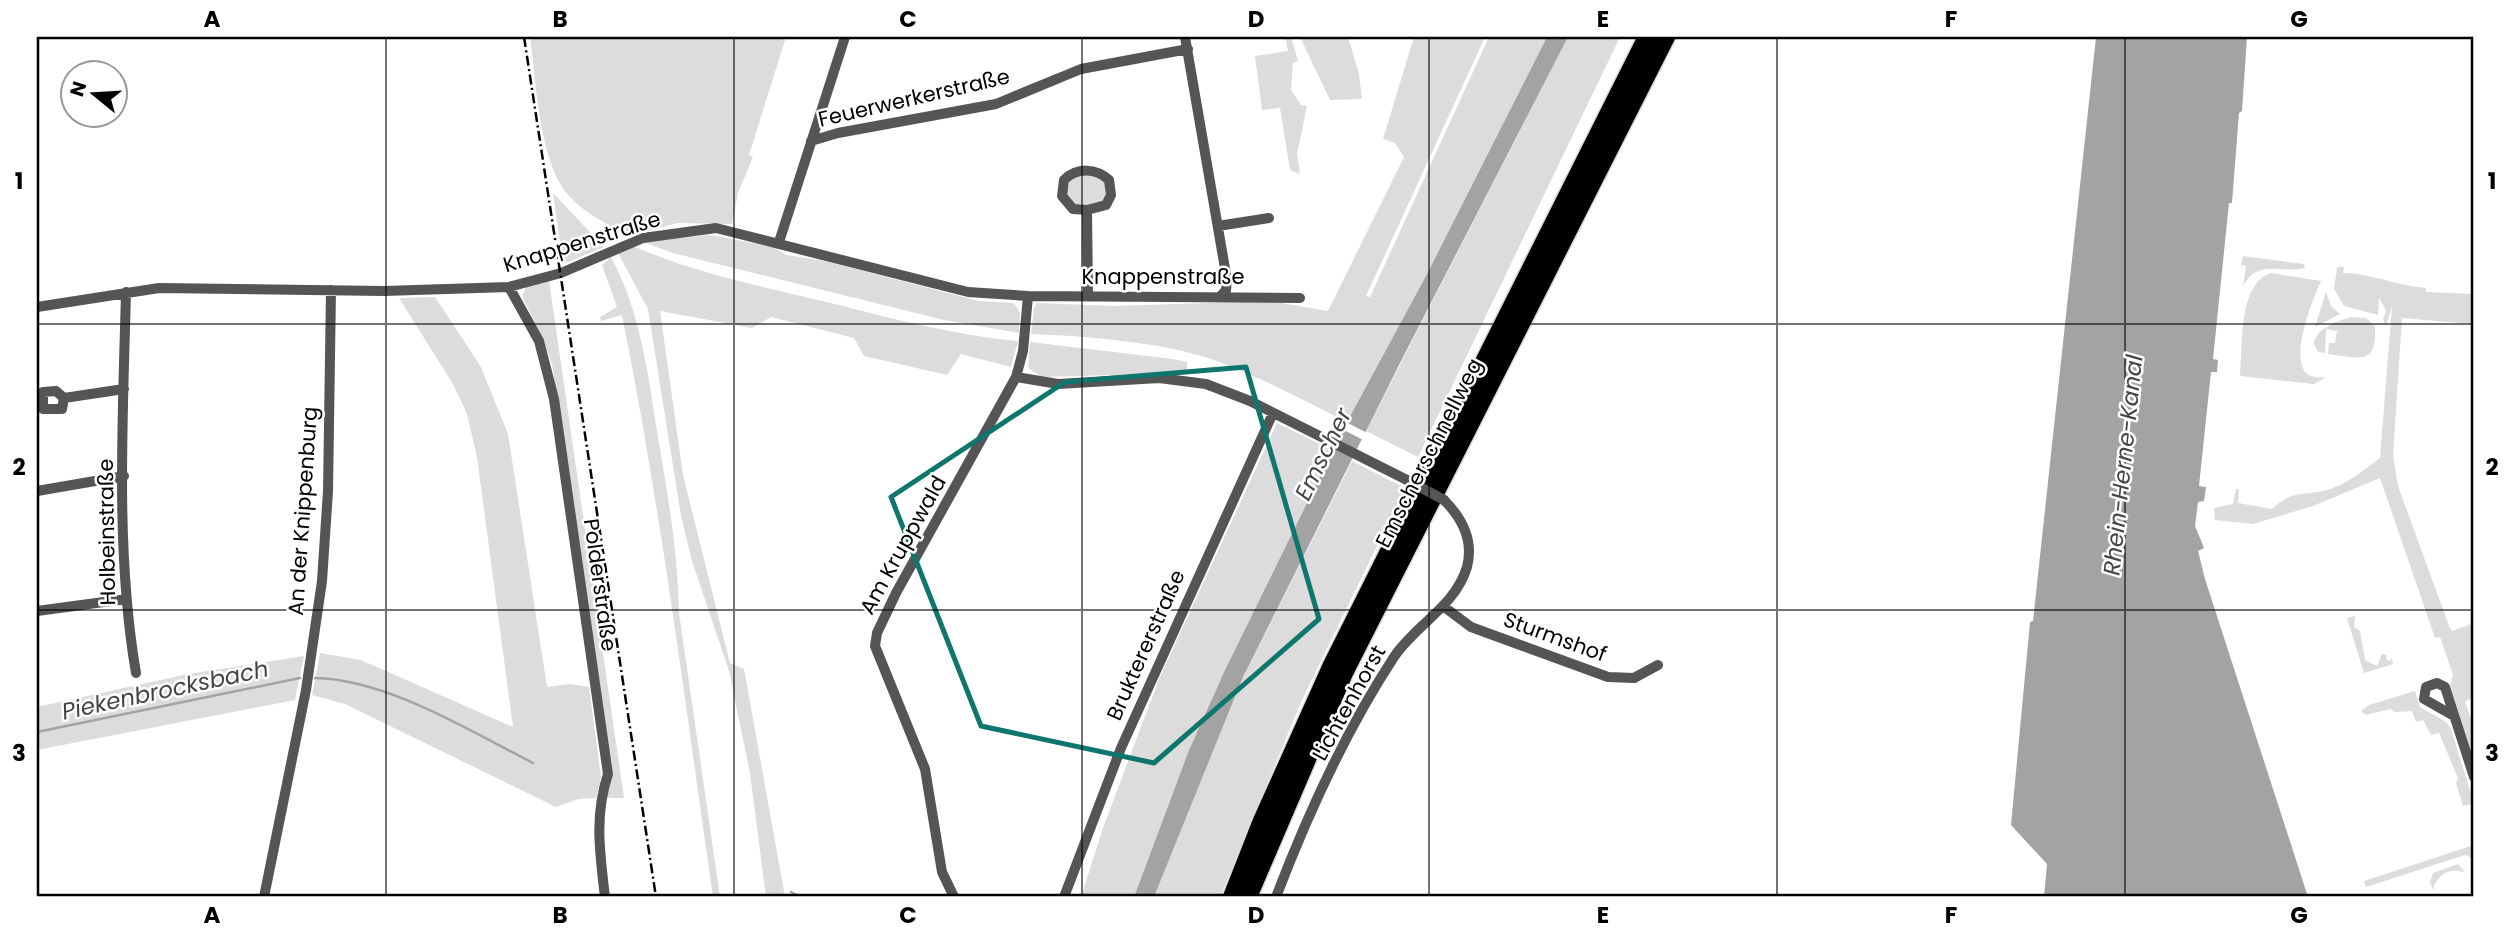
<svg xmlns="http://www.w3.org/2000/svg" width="2511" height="934" font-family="Poppins,sans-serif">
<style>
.green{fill:#dcdcdc}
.water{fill:#a3a3a3}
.pier{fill:#fff}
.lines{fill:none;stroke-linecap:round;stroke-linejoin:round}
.stream{stroke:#a3a3a3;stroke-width:2.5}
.highway-casing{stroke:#dbdbdb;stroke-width:21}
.street{stroke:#555;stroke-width:10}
.highway{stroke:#000;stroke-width:18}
.rail{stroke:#000;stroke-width:2.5;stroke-dasharray:10 3.5 2 3.5;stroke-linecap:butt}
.street-bridge{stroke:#555;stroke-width:10}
.marked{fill:none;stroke:#0f766e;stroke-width:5;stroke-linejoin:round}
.grid{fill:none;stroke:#000;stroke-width:2;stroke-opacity:0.55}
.labels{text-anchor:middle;stroke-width:5;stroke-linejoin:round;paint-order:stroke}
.street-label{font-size:21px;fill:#000;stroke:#fff}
.water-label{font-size:23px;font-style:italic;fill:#444;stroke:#fff}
.neatline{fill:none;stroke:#000;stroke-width:2.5}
.grid-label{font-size:23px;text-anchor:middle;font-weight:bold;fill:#000}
</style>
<rect width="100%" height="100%" fill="#fff"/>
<path class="green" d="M530,37h256l-37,118 4,2 -15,36 -6,31 -55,-1 -47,13c-20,-10 -44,-22 -59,-38 -32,-32 -35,-118 -41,-161z
M1285,37h6l7,24 -5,2 -2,27 10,15 6,1 -10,48 3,20 -10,-4 -10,-62 -18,2 -7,-54 33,-5z
M1300,37h48l11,37 3,25 -32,1z
M1414,37h71l-119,259 4,1 119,-260h58l-120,237 -80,148c-45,-23 -89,-46 -136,-63 -49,-17 -127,-23 -180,-25l3,-26 3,-5 77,3 156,-5 58,10 76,-154 -9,-14 -12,-4z
M1568,37h52l-202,420 -52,-26z
M1095,174l10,7c4,27 -8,24 -30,25l-9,-11 5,-18z
M553,193l51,54 -41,17z
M710,235l64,12 12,8 38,6 155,40 35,2 6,10 -1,20 -75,-13 -271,-67 -30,-11z
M633,246c59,26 122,39 185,54 66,16 132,35 200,41l-7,26 -50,-13 -14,21 -83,-19 -10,-18 -83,-21 -19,11 -92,-17 23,164 47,188 14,6 41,228h-19l-16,-124 -21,-102 -37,-110 -11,-45 -33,-207 -30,-56z
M2243,256l61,8 1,4c-24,6 -48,-10 -62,19l3,-21 -5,-1z
M611,257c30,56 37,118 47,180 10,59 20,117 21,176l41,284h-7c-28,-194 -52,-389 -91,-582l-21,6 -1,-4 17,-10 -15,-42z
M2337,267h7l-1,6c28,0 54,13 83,15v4l48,2v30l-72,-6 -9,138 5,30 51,140 3,5 22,-8v75l-9,3 9,27v33l-24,-76 3,-10 -13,-38 -5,1 -55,-160 -67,28 -60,18 -38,-4 -1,-12 19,-4 3,-15h3l-1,14 34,6c23,-22 34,-11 61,-21 17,-6 32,-19 47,-30l12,-151 -6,18 -3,-5 3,-10 -7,-12 -1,17 -34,-9 -10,-17z
M2271,273l50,8c-8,18 -34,81 -12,94 5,3 11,2 16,3l-11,6 -74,-8c3,-29 -2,-93 31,-103z
M549,281l75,517h-18l7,-26 -61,-408 -11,-29 -19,-39 4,-9z
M2326,292l5,14 9,8 -25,13z
M435,297l46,70 27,67 39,253 22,-3 20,3 12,90 -5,21 -18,1 -22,8 -211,-103 -33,-9 8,-42 41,7 152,67 -36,-270 -10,-43 -14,-30 -54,-86z
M2352,317l14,1 9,8c2,40 -15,32 -47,28l1,-11h6l2,-12 -11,-2 -1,24 -7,-1 -4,-8c2,-16 24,-23 38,-27z
M1030,342l143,17 14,3v11l-145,4 -14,-9z
M1277,423l57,28 -109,219 -36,80 -55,147h-53l22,-69 56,-149z
M1352,461l53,27 -103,212 -82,197h-66l89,-220z
M2355,616l-1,11 6,4 5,29 12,6 5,-12 5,1 -1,4 4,2 2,-3 1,6 -29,9 -17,-55z
M304,656l-9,44 -258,50v-43l151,-33z
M2415,691l5,16 26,15 5,7 23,74 -11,3 -7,-23 2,-5 -19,-45 -8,2 -8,-15 -7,2 -4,-11 -17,1 -5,-3 -24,6 -5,-4 8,-6z
M2474,845v14l-9,-4 -99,32 -2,-6z
M2458,864l8,9c-16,-6 -29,1 -33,17l-3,-8 3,-9z"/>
<path class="water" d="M1547,37h21l-168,326 -157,314 -89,220h-20l55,-147 36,-80 122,-248 80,-148z
M2096,37h151l-5,74 -3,2 -7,90h-3l-16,156 5,1 -1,12h-6l-12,114 7,1 -2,14 -6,1 -3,24 9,22 -6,3 7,28 103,318h-264l3,-33 -36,-39 19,-203 3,-1z"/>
<path class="pier" d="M1344,421l25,13 -4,7 -25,-13z"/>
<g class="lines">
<path class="stream" d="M315,678c71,1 155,53 218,85
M37,732l263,-54
M791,892l9,5"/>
<defs>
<path id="highway" d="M1232,897l29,-74 71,-158 315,-628
M1248,897l96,-224 322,-636"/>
</defs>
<use href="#highway" class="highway-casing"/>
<path class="street" d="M1185,37l42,243 -1,10 -6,7
M811,141l27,-8 158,-29 85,-35 107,-20
M1087,210l19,-5 5,-10 -2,-15c-13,-12 -32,-13 -45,0l-2,16 11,13 14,1 1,86
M1218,226l51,-8
M779,242l66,-205
M509,287l30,54 15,58 54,375c-14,42 -8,80 -3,123
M126,292c-3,123 -11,259 10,381
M37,307l122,-19 225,3 125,-4 52,-14 82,-35 73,-10 252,64 60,4 272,2
M1016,377l42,7 101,-6 47,6 44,17 157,79
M64,398l-2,11h-19v-17l13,-1 8,7 60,-9
M37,491l87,-15
M1443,606l28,21 137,50 26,1 24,-13
M37,611l89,-12
M2454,716l-30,-17 2,-12 11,-4 8,4 29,90
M264,897l42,-207 16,-109 6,-90 3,-201
M954,897l-12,-25 -17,-103 -50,-123 2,-13 19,-40 120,-216 7,-26 5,-55
M1064,897l57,-149 152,-335
M1276,897c31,-81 70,-167 118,-240 21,-32 61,-50 73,-90 7,-27 -5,-49 -23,-67"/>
<use href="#highway" class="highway"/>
<path class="rail" d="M524,37l132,860"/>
<path class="street-bridge" d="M1407,480l37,20"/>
</g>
<path class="marked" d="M1246,367l73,252 -165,144 -173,-37 -90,-229 174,-115z"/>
<path class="grid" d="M386,37v860M734,37v860M1082,37v860M1429,37v860M1777,37v860M2125,37v860M37,324h2437M37,610h2437"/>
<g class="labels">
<g class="street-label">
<text transform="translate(914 98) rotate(-13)" y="7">Feuerwerkerstraße</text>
<text transform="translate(582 242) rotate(-17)" y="7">Knappenstraße</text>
<text x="1163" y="284">Knappenstraße</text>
<text transform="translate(1429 453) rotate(-63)" y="7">Emscherschnellweg</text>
<text transform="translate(303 511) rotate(-86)" y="7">An der Knippenburg</text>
<text transform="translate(107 532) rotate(-91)" y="7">Holbeinstraße</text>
<text transform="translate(903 545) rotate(-61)" y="7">Am Kruppwald</text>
<text transform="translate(600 585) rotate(82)" y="7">Polderstraße</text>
<text transform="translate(1555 637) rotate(20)" y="7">Sturmshof</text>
<text transform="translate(1146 645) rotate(-66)" y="7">Bruktererstraße</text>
<text transform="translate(1349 703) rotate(-61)" y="7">Lichtenhorst</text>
</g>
<g class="water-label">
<text transform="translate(1323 454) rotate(-64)" y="8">Emscher</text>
<text transform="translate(2123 465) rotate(-84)" y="8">Rhein-Herne-Kanal</text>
<text transform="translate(165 690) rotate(-12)" y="8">Piekenbrocksbach</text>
</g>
</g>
<rect width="2511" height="934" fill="none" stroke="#ffffff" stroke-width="77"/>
<g transform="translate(94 94) rotate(288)"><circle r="33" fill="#ffffff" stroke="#999999" stroke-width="2"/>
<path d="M0-5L12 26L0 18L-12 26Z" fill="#000000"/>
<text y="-10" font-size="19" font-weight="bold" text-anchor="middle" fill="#000000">N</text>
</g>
<rect x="38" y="38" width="2434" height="857" class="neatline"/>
<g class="grid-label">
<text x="212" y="27">A</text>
<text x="560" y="27">B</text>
<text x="908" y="27">C</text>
<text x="1256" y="27">D</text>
<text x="1603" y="27">E</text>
<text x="1951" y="27">F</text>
<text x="2299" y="27">G</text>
<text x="19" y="189">1</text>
<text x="2492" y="189">1</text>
<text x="19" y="475">2</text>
<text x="2492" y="475">2</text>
<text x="19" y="761">3</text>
<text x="2492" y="761">3</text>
<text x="212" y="923">A</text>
<text x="560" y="923">B</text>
<text x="908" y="923">C</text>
<text x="1256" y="923">D</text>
<text x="1603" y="923">E</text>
<text x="1951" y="923">F</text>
<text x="2299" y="923">G</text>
</g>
</svg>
